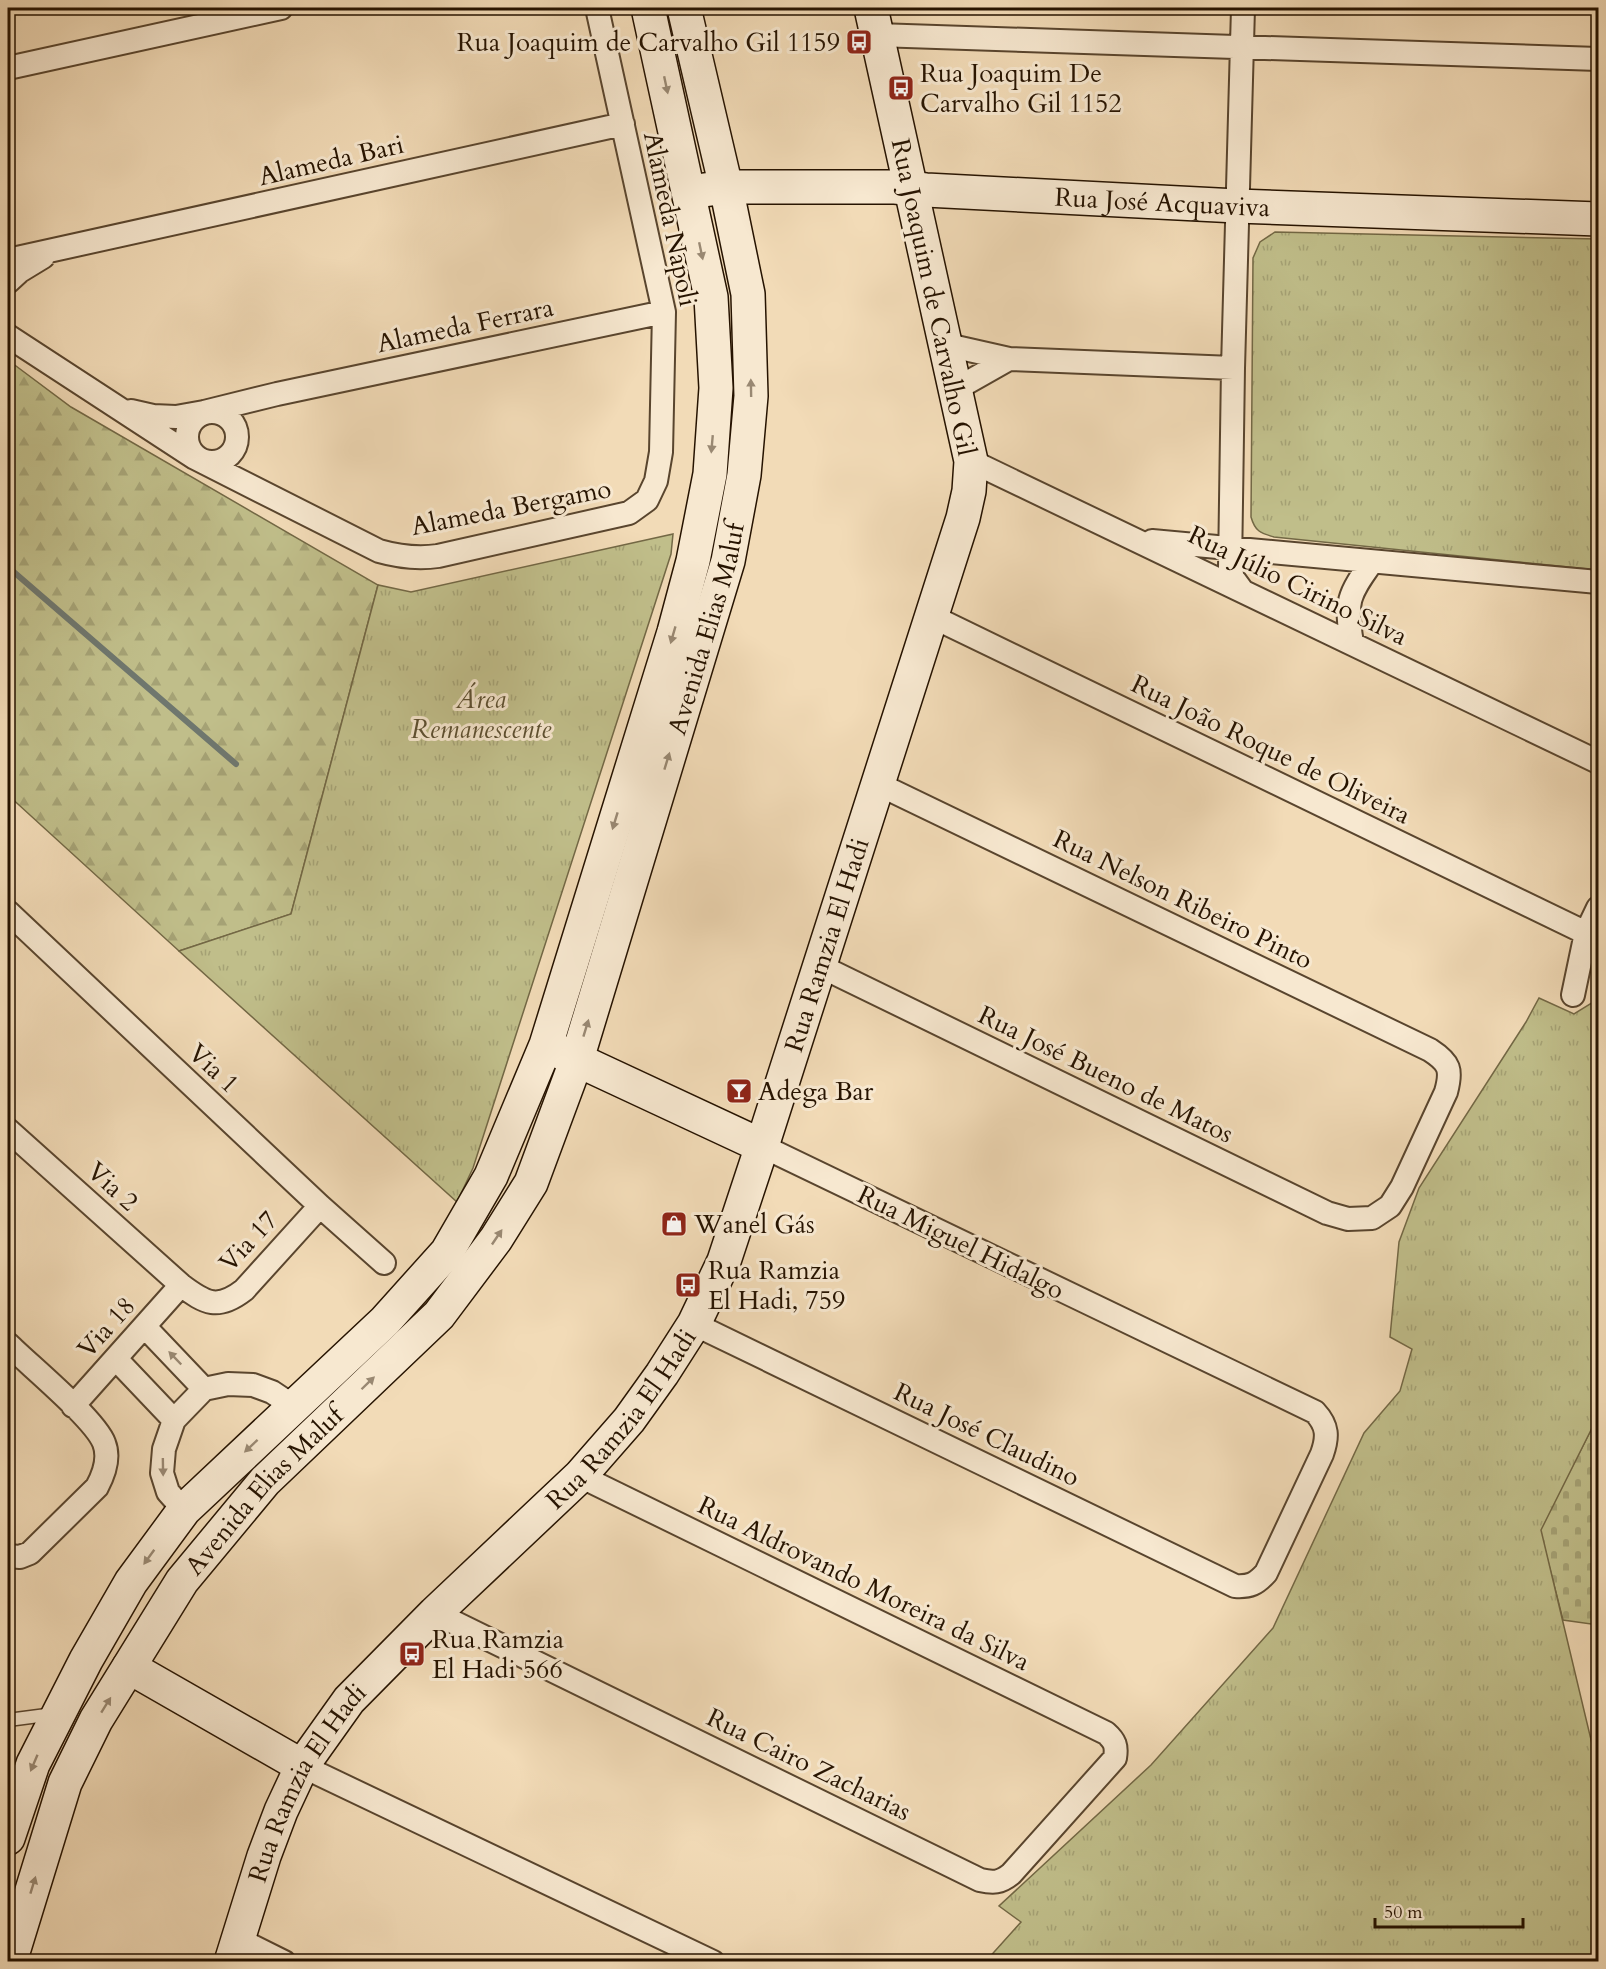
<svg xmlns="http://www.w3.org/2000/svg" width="1606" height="1969" font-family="Cardo,serif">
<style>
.forest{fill:url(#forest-firs);stroke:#736845;stroke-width:1.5}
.cemetery{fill:url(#cemetery-stones);stroke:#736845;stroke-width:1.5}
.park{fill:url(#park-tufts);stroke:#736845;stroke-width:1.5}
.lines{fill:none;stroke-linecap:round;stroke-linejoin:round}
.stream{stroke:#6f776e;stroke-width:6}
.lane-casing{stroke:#59452e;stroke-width:15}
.street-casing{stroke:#59452e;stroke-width:26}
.secondary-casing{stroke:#261300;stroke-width:36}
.lane{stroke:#f7e8d0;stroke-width:12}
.street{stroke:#f7e8d0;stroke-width:22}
.secondary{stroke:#f7e8d0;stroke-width:33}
.oneway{fill:#998872}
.labels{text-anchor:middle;stroke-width:6;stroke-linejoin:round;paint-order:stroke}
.poi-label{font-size:26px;fill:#261300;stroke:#f7e8d0;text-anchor:start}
.street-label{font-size:26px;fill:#261300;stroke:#f7e8d0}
.park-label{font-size:26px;font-style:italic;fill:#5c4f30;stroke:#f7e8d0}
</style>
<defs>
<pattern id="forest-firs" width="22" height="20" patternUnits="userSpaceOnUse" patternTransform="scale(1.5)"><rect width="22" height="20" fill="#c0be8a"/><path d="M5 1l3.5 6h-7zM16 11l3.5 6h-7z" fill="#a5a275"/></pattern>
<pattern id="cemetery-stones" width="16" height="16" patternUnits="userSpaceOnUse" patternTransform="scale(1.5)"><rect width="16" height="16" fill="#c0be8a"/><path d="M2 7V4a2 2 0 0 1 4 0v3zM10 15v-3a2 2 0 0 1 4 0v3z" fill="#a5a275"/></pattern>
<pattern id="park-tufts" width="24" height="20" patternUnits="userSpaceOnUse" patternTransform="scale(1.5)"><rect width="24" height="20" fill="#c0be8a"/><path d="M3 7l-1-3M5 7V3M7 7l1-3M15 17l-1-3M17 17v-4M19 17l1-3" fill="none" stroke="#a5a275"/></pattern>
</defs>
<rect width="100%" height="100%" fill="#f2dbb7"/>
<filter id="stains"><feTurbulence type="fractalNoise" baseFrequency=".00333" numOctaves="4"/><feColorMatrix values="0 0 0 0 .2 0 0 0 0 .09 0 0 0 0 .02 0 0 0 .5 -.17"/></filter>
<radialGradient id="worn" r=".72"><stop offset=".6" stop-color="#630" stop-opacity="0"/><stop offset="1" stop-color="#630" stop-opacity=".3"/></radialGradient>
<path class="forest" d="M8,360l63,47 307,178 -87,329 -112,37 -171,-156z"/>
<path class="cemetery" d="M1598,1416v209l-35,-5 -23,-90z"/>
<path class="park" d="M1275,232l323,7v331l-324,-33c-14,-4 -19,-6 -23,-20l2,-259 7,-16z
M673,534l-2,20 -198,614 -16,34 -278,-251 112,-37 87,-329 33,7z
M1539,998l35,16 24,-15v417l-57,114 57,239v192h-612l35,-39 -22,-16 152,-141 122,-137 91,-195 36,-42 12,-42 -22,-12 9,-95 20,-54 107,-166z"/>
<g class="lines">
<path class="stream" d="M8,567l228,197"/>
<defs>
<path id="lane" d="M8,1720l46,-6"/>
<path id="street" d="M877,35l721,24
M8,68l273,-60
M8,260l615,-136
M8,282l12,-11 23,-14
M8,336l187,122 184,93c21,6 38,8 59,5l191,-43 18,-13 9,-19 5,-29 3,-140 -67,-304
M947,345l62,14 -53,30
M1009,359l224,9
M131,411l22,5 23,1 28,-5 73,-18 387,-82
M187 437a25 25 0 1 1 50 0a25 25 0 1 1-50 0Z
M971,461l627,301
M1152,541l446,41
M1241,589l-8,-11 -3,-10 3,-200 10,-360
M931,616l655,317
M1352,643c-7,-41 -4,-48 20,-81
M8,912l312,294 64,57
M820,966l507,247 21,6 24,-1 18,-12 12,-19 44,-95c6,-22 4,-29 -16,-42l-552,-266
M1573,995l13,-62 12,-25
M8,1130l173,155c25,19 37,25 63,5l76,-84
M694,1324l541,262c15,1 21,-2 31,-13l56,-119c6,-17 6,-28 -7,-42l-553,-266
M145,1327l59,62
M8,1344c21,21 87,75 96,99 6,15 0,31 -7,44l-67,66 -10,4 -12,-1
M116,1359l58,61
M73,1406l108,-121
M184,1510l-16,-18 -6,-19 2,-24 10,-29 30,-31 24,-5 25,1 19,7 21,14
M435,1613l545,267c13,3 20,3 31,-6l104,-116c2,-12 0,-17 -9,-25l-526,-257
M302,1766l411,196
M238,1939l46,23"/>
<g id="secondary">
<path id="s1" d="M704,190l22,-3h169l31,3 311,16 361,13"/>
<path d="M556,1050l206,96"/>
<path d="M129,1667l173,99"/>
<path d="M8,1838l25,-74 53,-104 45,-78 53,-72 201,-189 62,-69 44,-76 55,-131 128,-413 19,-71 17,-87 6,-86 -5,-91 -63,-289"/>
<path id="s2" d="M10,1962l55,-179 31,-63 86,-139 83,-100 174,-166 57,-76 35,-56 46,-124 151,-498 16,-86 7,-79 -3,-102 -22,-107 -42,-179"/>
<path id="s3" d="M231,1962l33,-106 17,-45 21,-45 47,-66 86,-87 145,-137 49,-56 33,-46 32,-50 30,-63 38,-115 201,-628 6,-27 2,-30 -100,-453"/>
</g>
</defs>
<use href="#lane" class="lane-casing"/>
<use href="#street" class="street-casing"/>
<use href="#secondary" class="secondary-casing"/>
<use href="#lane" class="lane"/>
<use href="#street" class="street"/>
<use href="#secondary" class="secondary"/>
</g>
<defs><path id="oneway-solid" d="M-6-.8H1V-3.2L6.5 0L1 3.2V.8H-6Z" transform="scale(1.5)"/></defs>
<g class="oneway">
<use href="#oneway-solid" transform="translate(666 85) rotate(78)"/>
<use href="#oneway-solid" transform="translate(701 251) rotate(78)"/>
<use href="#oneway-solid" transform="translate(751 388) rotate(-91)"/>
<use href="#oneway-solid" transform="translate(712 444) rotate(95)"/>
<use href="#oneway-solid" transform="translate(673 635) rotate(106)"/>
<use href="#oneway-solid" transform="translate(667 761) rotate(-73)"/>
<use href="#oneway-solid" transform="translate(615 821) rotate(107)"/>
<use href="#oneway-solid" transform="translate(586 1028) rotate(-73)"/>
<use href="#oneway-solid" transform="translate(497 1237) rotate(-56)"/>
<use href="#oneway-solid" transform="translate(175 1358) rotate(-134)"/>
<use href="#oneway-solid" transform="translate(368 1383) rotate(-44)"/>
<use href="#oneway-solid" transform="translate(251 1446) rotate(137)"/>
<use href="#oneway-solid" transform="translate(163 1467) rotate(89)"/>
<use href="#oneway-solid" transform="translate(149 1557) rotate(126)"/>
<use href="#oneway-solid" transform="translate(106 1705) rotate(-58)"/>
<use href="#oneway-solid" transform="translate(34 1763) rotate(113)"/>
<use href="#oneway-solid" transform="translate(33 1885) rotate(-73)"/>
</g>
<defs>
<symbol id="bus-square" viewBox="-11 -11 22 22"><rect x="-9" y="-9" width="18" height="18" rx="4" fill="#8f2418" stroke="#f7e8d0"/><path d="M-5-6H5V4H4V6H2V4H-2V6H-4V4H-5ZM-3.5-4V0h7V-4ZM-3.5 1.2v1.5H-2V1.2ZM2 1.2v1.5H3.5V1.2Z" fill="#fff"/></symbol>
<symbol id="bar-square" viewBox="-11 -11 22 22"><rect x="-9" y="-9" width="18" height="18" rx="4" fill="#8f2418" stroke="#f7e8d0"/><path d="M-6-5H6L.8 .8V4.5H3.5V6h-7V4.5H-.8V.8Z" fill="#fff"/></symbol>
<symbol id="shop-square" viewBox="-11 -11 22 22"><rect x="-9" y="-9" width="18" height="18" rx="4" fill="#8f2418" stroke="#f7e8d0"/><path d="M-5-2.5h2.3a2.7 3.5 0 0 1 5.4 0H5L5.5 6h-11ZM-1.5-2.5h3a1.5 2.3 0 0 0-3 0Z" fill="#fff"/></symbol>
</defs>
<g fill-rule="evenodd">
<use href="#bus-square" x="844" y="27" width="30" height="30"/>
<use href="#bus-square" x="886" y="73" width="30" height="30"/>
<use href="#bar-square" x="724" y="1076" width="30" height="30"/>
<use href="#shop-square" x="659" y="1209" width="30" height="30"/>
<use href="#bus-square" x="673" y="1270" width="30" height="30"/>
<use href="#bus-square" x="397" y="1639" width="30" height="30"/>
</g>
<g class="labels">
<g class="poi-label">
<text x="840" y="51" text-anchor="end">Rua Joaquim de Carvalho Gil 1159</text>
<text x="920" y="82">Rua Joaquim De<tspan x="920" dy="30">Carvalho Gil 1152</tspan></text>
<text x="758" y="1100">Adega Bar</text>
<text x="694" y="1233">Wanel Gás</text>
<text x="708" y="1279">Rua Ramzia<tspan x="708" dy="30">El Hadi, 759</tspan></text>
<text x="432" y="1648">Rua Ramzia<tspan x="432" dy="30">El Hadi 566</tspan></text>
</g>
<g class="street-label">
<text transform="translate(331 160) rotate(-13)" y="9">Alameda Bari</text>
<text dy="9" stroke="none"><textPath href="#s1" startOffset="459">Rua José Acquaviva</textPath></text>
<text transform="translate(671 219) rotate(78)" y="9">Alameda Napoli</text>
<text transform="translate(934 297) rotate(78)" y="9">Rua Joaquim de Carvalho Gil</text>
<text transform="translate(465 325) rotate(-12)" y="9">Alameda Ferrara</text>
<text transform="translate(511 507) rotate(-11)" y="9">Alameda Bergamo</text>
<text transform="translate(1298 585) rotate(26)" y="9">Rua Júlio Cirino Silva</text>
<text dy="9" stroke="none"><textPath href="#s2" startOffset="1534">Avenida Elias Maluf</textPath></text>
<text transform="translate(1271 749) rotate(26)" y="9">Rua João Roque de Oliveira</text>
<text transform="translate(1183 899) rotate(26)" y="9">Rua Nelson Ribeiro Pinto</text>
<text dy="9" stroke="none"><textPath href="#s3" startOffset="1204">Rua Ramzia El Hadi</textPath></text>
<text transform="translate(214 1068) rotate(43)" y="9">Via 1</text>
<text transform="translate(1106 1074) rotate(26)" y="9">Rua José Bueno de Matos</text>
<text transform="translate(113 1186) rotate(42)" y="9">Via 2</text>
<text transform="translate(248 1241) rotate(-47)" y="9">Via 17</text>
<text transform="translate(961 1242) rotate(26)" y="9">Rua Miguel Hidalgo</text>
<text transform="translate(106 1327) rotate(-48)" y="9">Via 18</text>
<text dy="9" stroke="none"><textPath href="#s3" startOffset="682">Rua Ramzia El Hadi</textPath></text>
<text transform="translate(987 1434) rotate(26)" y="9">Rua José Claudino</text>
<text dy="9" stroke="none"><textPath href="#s2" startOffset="543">Avenida Elias Maluf</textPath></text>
<text transform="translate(864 1583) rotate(26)" y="9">Rua Aldrovando Moreira da Silva</text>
<text transform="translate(809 1764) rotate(26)" y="9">Rua Cairo Zacharias</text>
<text dy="9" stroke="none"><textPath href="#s3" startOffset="196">Rua Ramzia El Hadi</textPath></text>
</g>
<g class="park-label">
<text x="481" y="708">Área<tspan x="481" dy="30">Remanescente</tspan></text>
</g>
</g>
<rect width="1606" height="1969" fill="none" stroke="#f2dbb7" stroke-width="30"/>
<rect x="9" y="9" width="1588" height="1951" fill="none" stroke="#261300" stroke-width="3"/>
<rect x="15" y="15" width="1576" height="1939" fill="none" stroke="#261300" stroke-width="1.5"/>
<path d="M1375 1918v9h148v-9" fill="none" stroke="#261300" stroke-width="3"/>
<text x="1384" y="1918" font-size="18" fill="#261300" stroke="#f7e8d0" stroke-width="4.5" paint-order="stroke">50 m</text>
<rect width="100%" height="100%" filter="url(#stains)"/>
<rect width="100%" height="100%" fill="url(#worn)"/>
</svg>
